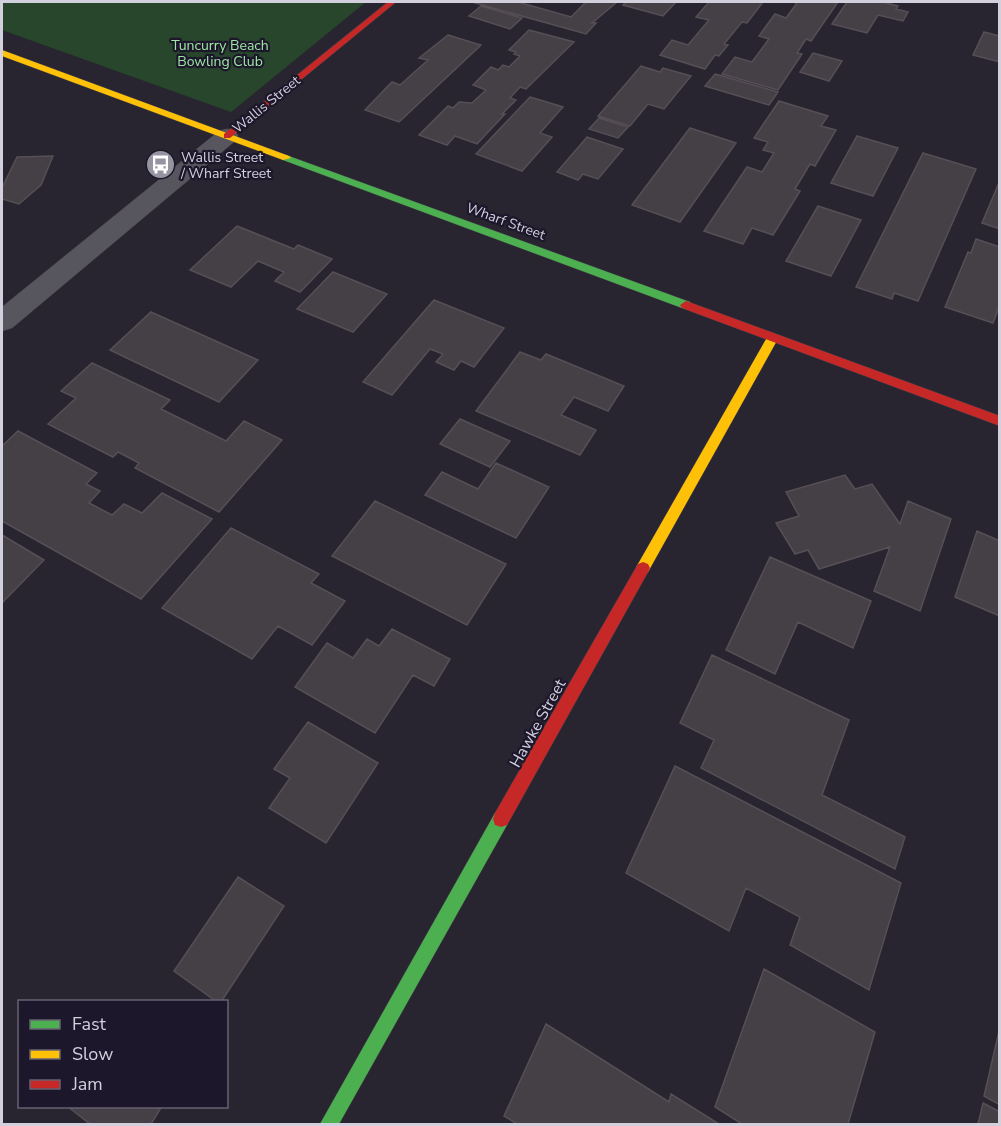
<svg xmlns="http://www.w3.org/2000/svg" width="1001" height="1126" font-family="'Nunito Sans',sans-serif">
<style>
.green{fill:#27462c}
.building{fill:#453f46;stroke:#564f56;stroke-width:1.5}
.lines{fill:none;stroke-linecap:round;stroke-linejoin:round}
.street-casing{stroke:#44414b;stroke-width:1}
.fast-casing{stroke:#44414b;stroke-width:1}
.slow-casing{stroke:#44414b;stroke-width:1}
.jam-casing{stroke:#44414b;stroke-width:1}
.street{fill:#57555d;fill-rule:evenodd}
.fast{fill:#4caf50;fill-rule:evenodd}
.slow{fill:#ffc107;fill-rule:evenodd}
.jam{fill:#c62828;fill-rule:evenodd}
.labels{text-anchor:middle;stroke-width:4.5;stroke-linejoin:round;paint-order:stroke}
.far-park-label{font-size:14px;fill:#9ce6a2;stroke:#1d172b}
.far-street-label{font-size:14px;fill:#d3d0de;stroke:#1d172b}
.far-poi-label{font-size:14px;fill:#d3d0de;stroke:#1d172b;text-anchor:start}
.street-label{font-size:16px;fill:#d3d0de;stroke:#1d172b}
</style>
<rect width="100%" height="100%" fill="#282530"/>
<path class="green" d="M2,2h364l-135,110 -229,-82z"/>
<path class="building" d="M472,2h46l53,15 15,-15h31l-25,21h4l-10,11z
M626,2h50l-13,14 -40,-11z
M709,2h54l-16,21 -5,-1 -18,22 4,1 -9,11 -4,-1 -10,14 -45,-14 12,-15 16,5 21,-25 -13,-3z
M792,2h46l-27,39 -5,-2 -9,14 5,1 -24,36 -56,-16 13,-17 17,5 17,-23 -10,-3 16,-22 11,4 11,-15z
M847,2h36l15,4 -2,3 12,3 -5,9 -25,-6 -11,18 -35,-9z
M481,6l41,12 -12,11 -41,-13z
M529,30l45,12 -48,47 -6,-2 -10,11 6,2 -14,14h3l-28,30 -22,-8 -8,9 -28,-10 29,-29 5,2 6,-6 13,1 14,-13 -13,-5 18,-18 7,3 5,-5 6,2 11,-11 -6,-2 2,-2 -7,-2z
M984,32l16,4v26l-27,-7z
M448,35l33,10 -82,77 -34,-12 27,-28 8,3 28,-25 -9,-2z
M813,53l29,8 -13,20 -29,-9z
M641,66l19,6 3,-4 28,8 -27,33 -16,-5 -18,22 -32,-10z
M715,74l63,18 -9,13 -64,-19z
M530,97l33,10 -23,26 12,4 -30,34 -46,-17z
M779,101l49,15 -7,10 15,4 -21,36 -5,-2 -15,25 5,2 -27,44 -21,-7 -9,16 -39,-13 43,-64 15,5 12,-19 -11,-3 5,-8 -14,-4z
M599,118l29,9 -10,11 -29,-9z
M690,128l46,15 -56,79 -48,-17z
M857,136l41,12 -25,48 -42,-13z
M587,137l36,12 -25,30 -15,-5 -5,6 -21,-8z
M923,153l53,16 -58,132 -24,-8 -2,6 -36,-12z
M53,156l-12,29 -22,19 -17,-5v-11l15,-31z
M1000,180v49l-18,-6z
M818,206l43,14 -30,56 -45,-15z
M237,226l57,23 4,-4 34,14 -32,33 -25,-11 9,-9 -26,-11 -27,26 -41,-17z
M976,239l24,8v57l-7,19 -48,-16 23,-55 3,1z
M333,272l54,22 -34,38 -56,-23z
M434,300l70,28 -30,39 -13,-6 -7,9 -18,-8 7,-8 -13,-5 -38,46 -29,-13z
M151,312l107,48 -39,42 -109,-52z
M520,352l21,8 5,-6 78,32 -16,25 -34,-14 -13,18 35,15 -16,25 -104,-44z
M92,363l78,37 -9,9 65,32 18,-20 38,19 -63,72 -84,-44 4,-5 -21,-11 -5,5 -65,-33 28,-26 -15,-7z
M460,419l50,22 -20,26 -50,-23z
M18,431l79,42 -11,11 14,7 -11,12 23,12 12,-11 18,9 20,-20 50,26 -71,80 -139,-78v-75z
M496,463l53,24 -33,51 -91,-43 17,-23 36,17z
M845,475l10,14 17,-5 28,40 8,-23 43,18 -31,92 -46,-20 16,-44 -71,22 -11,-19 -13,4 -19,-31 23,-7 -13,-24z
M375,501l131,63 -39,61 -135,-69z
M231,528l88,46 -8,9 34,18 -33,44 -34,-19 -26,33 -90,-51z
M977,531l23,10v75l-45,-19z
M2,535l42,25 -42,43z
M770,557l101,44 -18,47 -55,-26 -23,52 -49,-24z
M392,629l58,30 -16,27 -21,-11 -38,58 -80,-46 32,-44 26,15 14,-19 12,7z
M712,655l137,65 -27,75 83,42 -10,32 -194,-101 13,-28 -34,-17z
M308,722l70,41 -52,80 -57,-35 21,-30 -16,-9z
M675,766l226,117 -32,107 -79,-45 10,-28 -54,-29 -17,43 -103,-58z
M238,877l46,29 -63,96h-4l-43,-31z
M764,969l111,63 -27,92h-106l-27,-17z
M546,1024l123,78 2,-8 48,30h-202l-13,-8z
M1000,1027v78l-16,-9z
M983,1103l17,9v12h-22z
M67,1106h95l-11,18h-61z"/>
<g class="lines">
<defs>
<path id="street" d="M227,129l8,2 3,5 -3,5 -223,187 -10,3v-24l217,-176z"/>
<path id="fast" d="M286,155l404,147 2,3 -6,4 -4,-1 -399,-148 -2,-2z
M501,811l6,2 2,6 -2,6 -168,299h-19l175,-311z"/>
<path id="slow" d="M2,50l287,106 2,2 -8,2 -281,-104z
M773,333l6,4 -131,235 -5,2 -5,-2 -2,-4 2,-4 131,-230z"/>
<path id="jam" d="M388,2h8l-166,136h-6v-4z
M686,301l314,115v10l-318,-118 -2,-3z
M643,562l5,2 2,4 -2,4 -141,253 -6,2 -6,-2 -2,-6 2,-6 143,-249z"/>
</defs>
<use href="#street" class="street-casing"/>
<use href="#fast" class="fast-casing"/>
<use href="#slow" class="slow-casing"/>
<use href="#jam" class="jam-casing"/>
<use href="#street" class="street"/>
<use href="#fast" class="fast"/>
<use href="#slow" class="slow"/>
<use href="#jam" class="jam"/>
</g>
<defs>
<symbol id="bus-disc" viewBox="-11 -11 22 22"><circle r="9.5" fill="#9794a1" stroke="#1d172b"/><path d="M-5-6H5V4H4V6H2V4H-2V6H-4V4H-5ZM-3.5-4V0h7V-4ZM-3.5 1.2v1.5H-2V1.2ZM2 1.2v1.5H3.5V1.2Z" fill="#fff"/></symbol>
</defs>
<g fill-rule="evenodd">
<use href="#bus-disc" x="144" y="148" width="33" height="33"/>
</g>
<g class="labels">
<g class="far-park-label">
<text x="220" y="50">Tuncurry Beach<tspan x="220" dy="16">Bowling Club</tspan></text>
</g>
<g class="far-street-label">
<text transform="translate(266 104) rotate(-39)" y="5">Wallis Street</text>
<text transform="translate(506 221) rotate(20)" y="5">Wharf Street</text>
</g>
<g class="far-poi-label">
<text x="181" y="162">Wallis Street<tspan x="181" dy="16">/ Wharf Street</tspan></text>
</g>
<g class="street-label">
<text transform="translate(537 723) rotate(-61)" y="6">Hawke Street</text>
</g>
</g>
<rect width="1001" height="1126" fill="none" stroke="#d3d0de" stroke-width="6"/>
<rect x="18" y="1000" width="210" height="108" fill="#1d172b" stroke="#666173" stroke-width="1.5"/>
<rect x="30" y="1020" width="30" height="9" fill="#4caf50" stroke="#666173" stroke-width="1.5"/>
<text x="72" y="1030" font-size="18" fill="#d3d0de">Fast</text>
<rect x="30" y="1050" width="30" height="9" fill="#ffc107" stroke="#666173" stroke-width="1.5"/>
<text x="72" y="1060" font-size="18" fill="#d3d0de">Slow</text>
<rect x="30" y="1080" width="30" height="9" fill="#c62828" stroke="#666173" stroke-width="1.5"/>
<text x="72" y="1090" font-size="18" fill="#d3d0de">Jam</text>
</svg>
